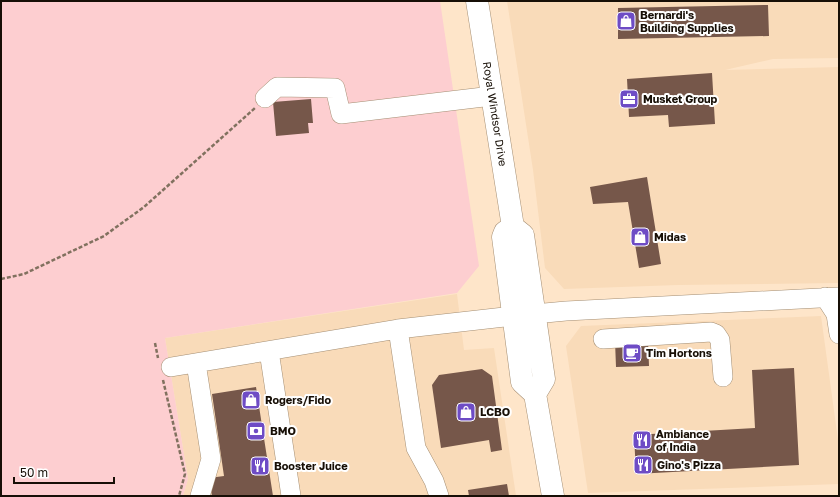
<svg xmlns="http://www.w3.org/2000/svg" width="840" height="497" font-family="'Golos Text',sans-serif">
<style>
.built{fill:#f9dbb9}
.green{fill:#fdced0}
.building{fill:#76574a}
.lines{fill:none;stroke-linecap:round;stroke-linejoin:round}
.minor-casing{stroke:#a48e73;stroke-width:20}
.major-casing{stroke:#a48e73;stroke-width:23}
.path{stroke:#81715f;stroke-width:2.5;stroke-dasharray:4 2;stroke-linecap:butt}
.minor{stroke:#fff;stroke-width:19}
.major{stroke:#fff;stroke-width:22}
.labels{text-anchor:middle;stroke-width:4;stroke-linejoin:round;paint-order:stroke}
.poi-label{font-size:11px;font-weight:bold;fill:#170f06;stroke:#fff;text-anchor:start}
.street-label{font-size:11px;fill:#170f06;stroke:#fff}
</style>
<rect width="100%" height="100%" fill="#fee5c9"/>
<path class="built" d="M507,1h332v57l-66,1 -48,11 114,-3v216l-161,2 -114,4 -19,-21 -12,-98z
M457,294l7,56 30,-2 22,148h-333l5,-17 -23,-141z
M821,316l18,131v37l-251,9 -22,-147 15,-20z"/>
<path class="green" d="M1,1h439l39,265 -22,27 -292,45 23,141 -5,17h-182z"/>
<path class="building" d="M768,5l1,31 -151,3v-31z
M712,73l3,51 -46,3 -1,-12 -39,2 -2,-38z
M311,99l2,24h-5l1,10 -33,3 -3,-34z
M647,177l14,87 -22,4 -11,-66 -35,2 -3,-17z
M648,340l1,26 -33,1 -1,-26z
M794,368l5,97 -163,9 -2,-39 121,-7 -3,-58z
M482,369l10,7 10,74 -11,2 -2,-12 -48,8 -9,-63 7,-10z
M256,387l17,109h-61l-3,-18 15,-2 -12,-82z
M507,484l2,12h-40l-1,-6z"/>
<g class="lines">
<defs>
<path id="minor" d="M265,98l12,-11 58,1 6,26 151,-18
M825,297l11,17 3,20
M398,329l18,119 18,33 5,15
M603,339l108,-7 5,2 4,6 3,37
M269,351l22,145
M196,363l15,96 -11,37
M171,367l227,-38 115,-13 53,-5 273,-14"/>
<path id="major" d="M477,1l36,226 10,8 21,144 -9,15 18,102
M513,227l-8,5 -2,5 19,145 13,12"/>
</defs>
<use href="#minor" class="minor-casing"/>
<use href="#major" class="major-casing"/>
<path class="path" d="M1,279l23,-5 80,-38 40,-29 111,-99
M155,343l3,15
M163,380l22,94 -6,22"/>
<use href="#minor" class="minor"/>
<use href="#major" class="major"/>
</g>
<defs>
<symbol id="shop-square" viewBox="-11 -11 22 22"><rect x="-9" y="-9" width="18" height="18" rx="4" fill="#6e4cc5" stroke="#fff"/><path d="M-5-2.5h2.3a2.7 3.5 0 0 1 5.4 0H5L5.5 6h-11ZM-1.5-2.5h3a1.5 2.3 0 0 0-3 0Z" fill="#fff"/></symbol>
<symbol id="office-square" viewBox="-11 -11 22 22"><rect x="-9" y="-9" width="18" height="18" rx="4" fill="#6e4cc5" stroke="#fff"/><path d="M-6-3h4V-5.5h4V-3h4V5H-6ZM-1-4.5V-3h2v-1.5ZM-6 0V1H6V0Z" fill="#fff"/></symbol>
<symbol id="cafe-square" viewBox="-11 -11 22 22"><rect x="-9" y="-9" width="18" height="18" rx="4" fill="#6e4cc5" stroke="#fff"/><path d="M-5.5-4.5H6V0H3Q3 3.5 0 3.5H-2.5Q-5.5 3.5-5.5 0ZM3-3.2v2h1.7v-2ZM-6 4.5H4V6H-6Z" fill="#fff"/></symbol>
<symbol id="bank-square" viewBox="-11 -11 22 22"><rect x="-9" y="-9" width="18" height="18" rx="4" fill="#6e4cc5" stroke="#fff"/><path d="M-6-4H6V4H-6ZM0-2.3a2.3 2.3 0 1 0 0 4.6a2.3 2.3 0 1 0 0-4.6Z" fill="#fff"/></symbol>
<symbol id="restaurant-square" viewBox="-11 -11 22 22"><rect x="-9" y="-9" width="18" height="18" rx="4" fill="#6e4cc5" stroke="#fff"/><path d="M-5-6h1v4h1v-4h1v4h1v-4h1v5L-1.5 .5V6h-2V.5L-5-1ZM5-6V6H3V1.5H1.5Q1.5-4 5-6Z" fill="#fff"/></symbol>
</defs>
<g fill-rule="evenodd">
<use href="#shop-square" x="615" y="10" width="22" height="22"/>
<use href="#office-square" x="618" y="88" width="22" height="22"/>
<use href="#shop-square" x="629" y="226" width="22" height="22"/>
<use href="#cafe-square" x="621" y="342" width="22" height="22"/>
<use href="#shop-square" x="240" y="389" width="22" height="22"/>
<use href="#shop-square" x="455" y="401" width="22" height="22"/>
<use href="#bank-square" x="245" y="420" width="22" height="22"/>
<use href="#restaurant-square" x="631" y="429" width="22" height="22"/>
<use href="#restaurant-square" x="632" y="454" width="22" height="22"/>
<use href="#restaurant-square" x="249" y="455" width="22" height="22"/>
</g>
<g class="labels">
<g class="poi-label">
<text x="640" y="19">Bernardi's<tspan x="640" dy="13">Building Supplies</tspan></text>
<text x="643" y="103">Musket Group</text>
<text x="654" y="241">Midas</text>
<text x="646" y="357">Tim Hortons</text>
<text x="265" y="404">Rogers/Fido</text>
<text x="480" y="416">LCBO</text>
<text x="270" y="435">BMO</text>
<text x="656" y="438">Ambiance<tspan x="656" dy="13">of India</tspan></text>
<text x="657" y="469">Gino's Pizza</text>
<text x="274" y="470">Booster Juice</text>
</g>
<g class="street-label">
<text transform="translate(495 114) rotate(81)" y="4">Royal Windsor Drive</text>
</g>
</g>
<rect width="840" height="497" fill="none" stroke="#170f06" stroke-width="4"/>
<path d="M14 477v6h100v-6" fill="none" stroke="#170f06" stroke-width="2"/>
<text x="20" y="477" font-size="12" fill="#170f06" stroke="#ffffff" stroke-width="3" paint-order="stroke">50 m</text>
</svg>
